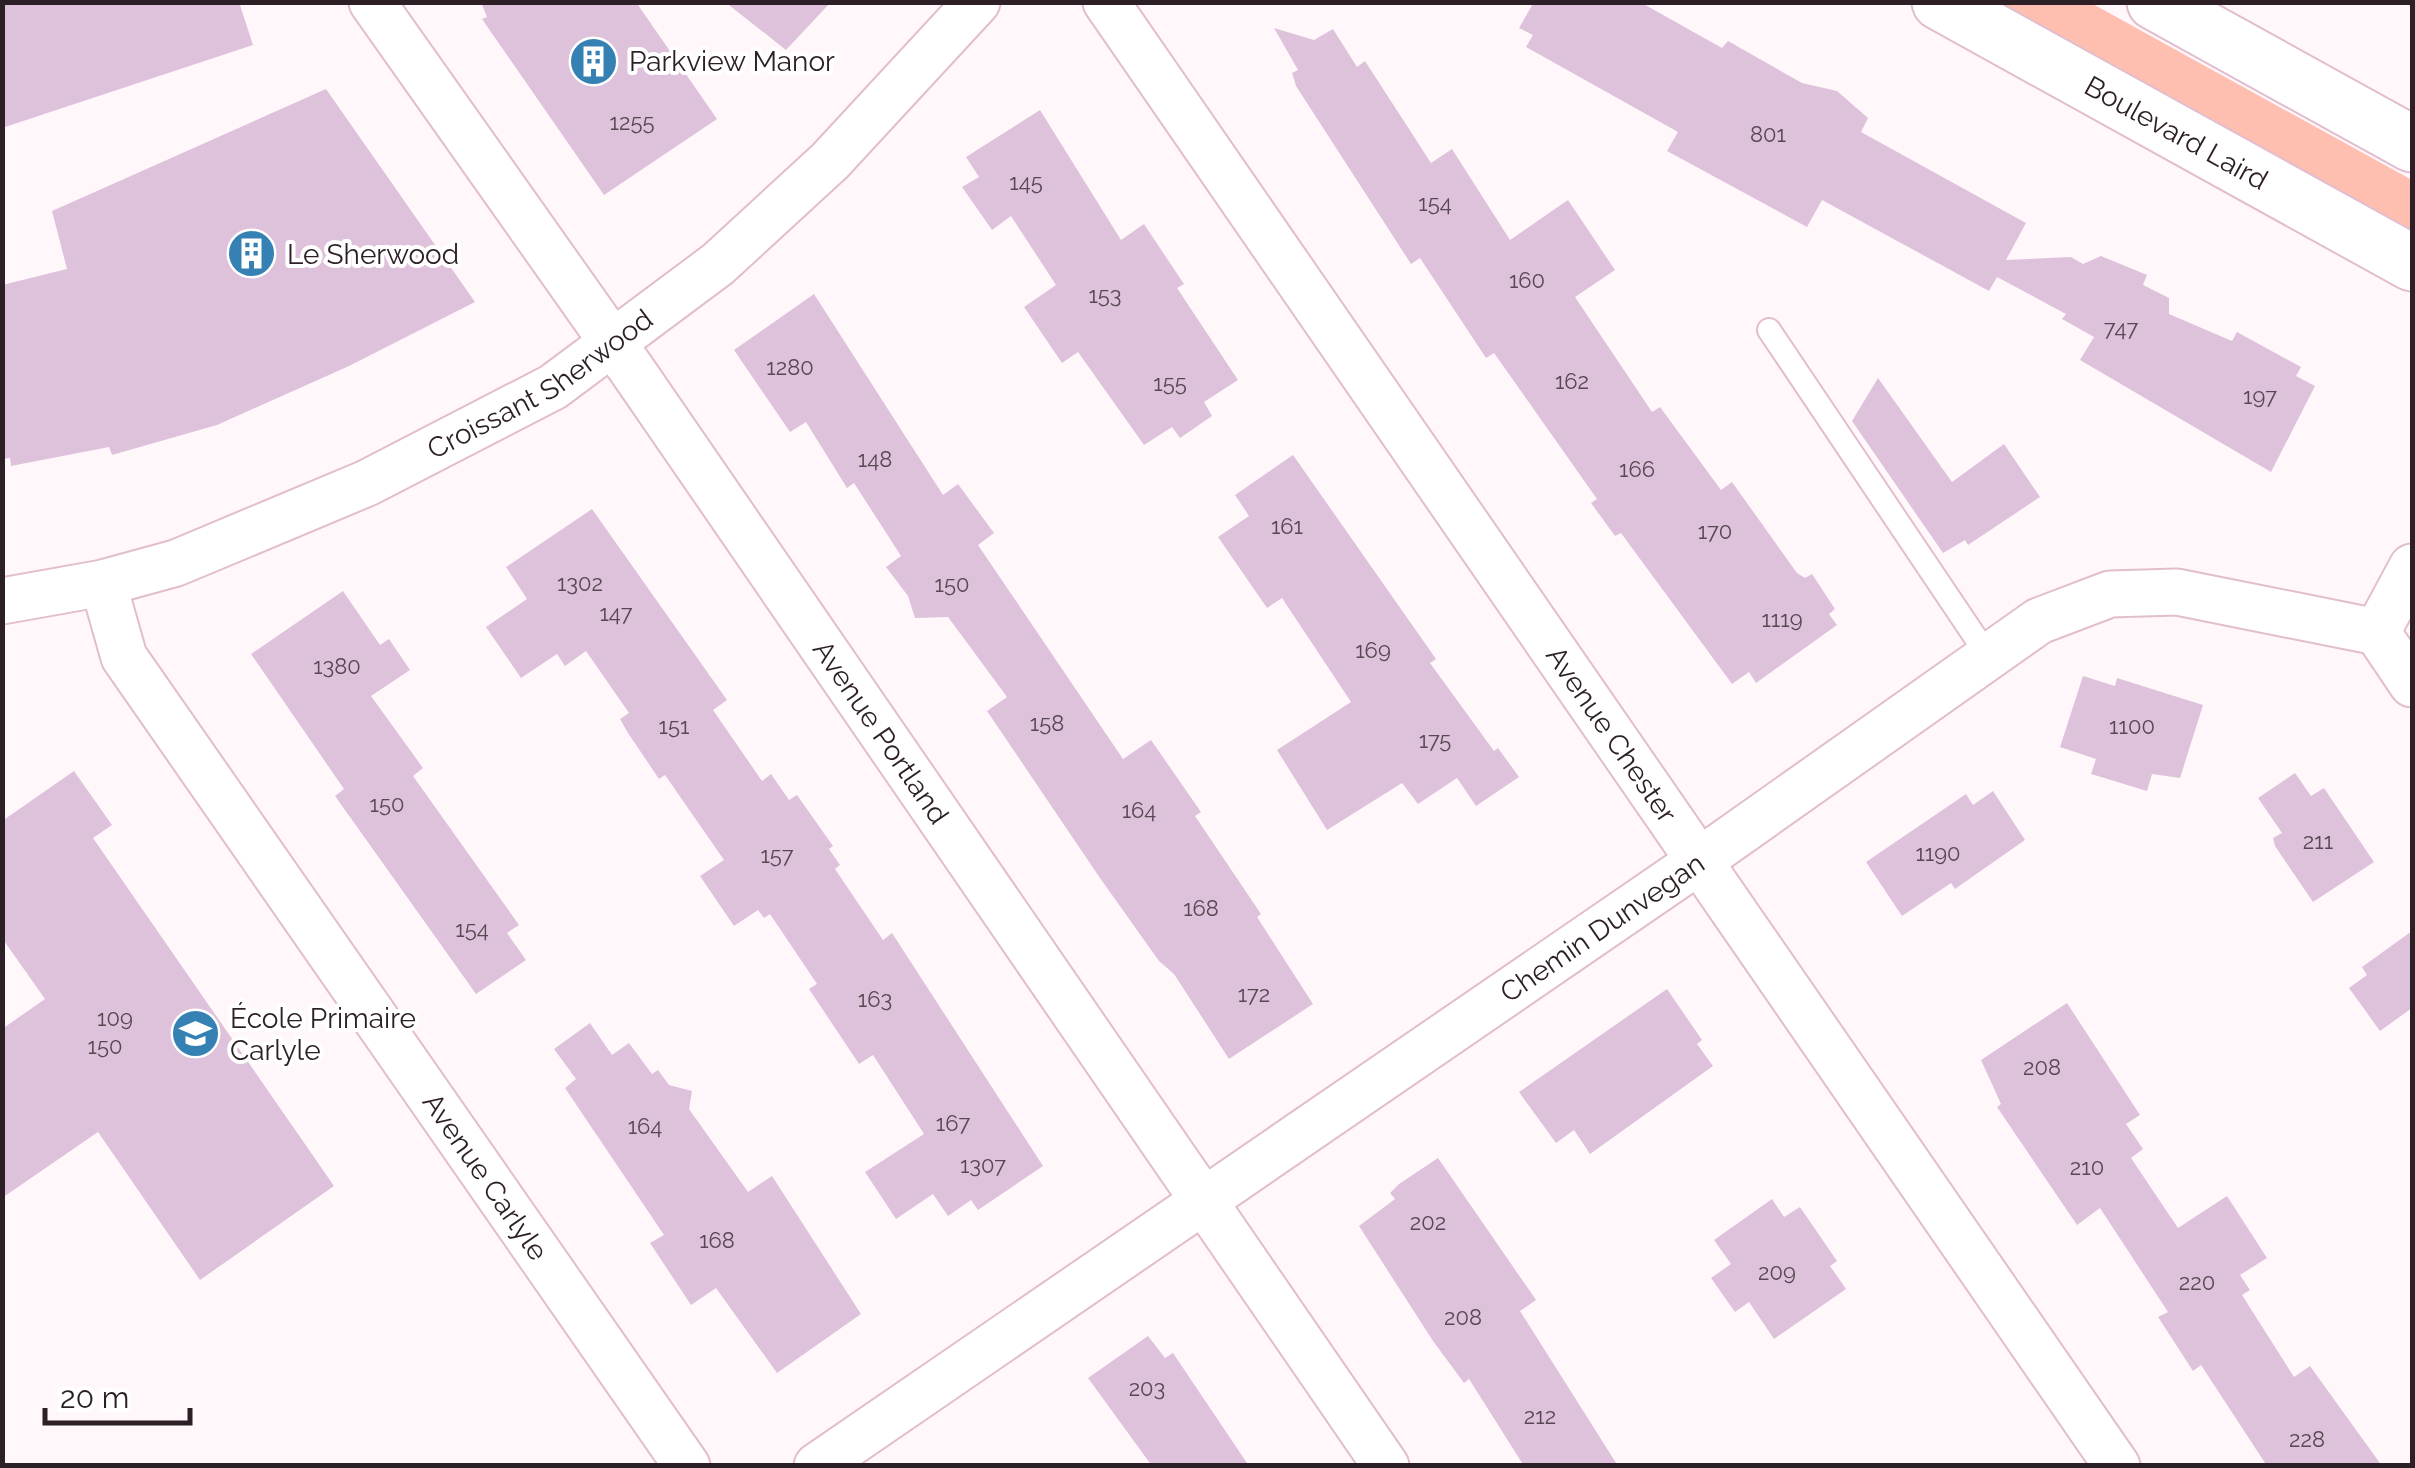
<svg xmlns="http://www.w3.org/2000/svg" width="2415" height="1468" font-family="Raleway,sans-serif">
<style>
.green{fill:#febfb1}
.building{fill:#dec2dc}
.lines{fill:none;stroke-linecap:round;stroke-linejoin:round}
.lane-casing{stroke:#e2bdce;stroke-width:26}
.street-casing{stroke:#e2bdce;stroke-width:49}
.secondary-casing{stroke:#e2bdce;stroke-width:59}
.lane{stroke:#fff;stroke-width:22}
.street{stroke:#fff;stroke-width:45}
.secondary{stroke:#fff;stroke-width:55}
.labels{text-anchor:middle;stroke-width:8;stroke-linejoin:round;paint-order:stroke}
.number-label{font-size:22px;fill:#584853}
.poi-label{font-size:28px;fill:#2c1f25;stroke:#fff;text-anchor:start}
.street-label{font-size:28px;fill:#2c1f25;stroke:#fff}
</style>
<rect width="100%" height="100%" fill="#fff7fa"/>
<path class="green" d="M2000,3h91l321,177v50z"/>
<path class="building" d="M2,2h237l14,43 -251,83z
M481,2h155l81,117 -113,76 -122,-176 5,-2z
M725,2h106l-45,48z
M1534,2h106l82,46 6,-7 74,42 35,8 31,27 -7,14 165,91 -20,37 65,-3 12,7 18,-8 46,19 -4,10 26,13v16l63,27 5,-9 64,35 -5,9 19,10 -44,86 -191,-112 14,-23 -32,-18 4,-5 -69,-37 -8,14 -167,-91 -15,27 -140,-76 11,-19 -152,-85 7,-12 -14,-7z
M1274,28l40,12 19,-11 24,38 8,-6 66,102 21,-14 58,91 58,-40 47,70 -40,27 77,115 8,-5 61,83 11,-8 65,91 8,5 7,-4 23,35 -6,5 8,11 -81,58 -7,-11 -17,12 -111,-151 -6,3 -24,-33 6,-4 -103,-146 -8,5 -66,-100 -9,6 -115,-178 -4,-13 6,-3z
M326,89l149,213 -126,64 -132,59 -105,30 -3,-8 -98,19 -1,-8 -8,1v-174l65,-16 -15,-58z
M1040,110l81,130 23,-16 40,60 -7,4 61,92 -34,22 8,14 -32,22 -8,-11 -28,18 -66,-93 -16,11 -38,-56 32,-22 -45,-69 -19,14 -30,-43 17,-10 -13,-20z
M814,294l129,201 15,-11 36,49 -16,12 145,214 28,-19 50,72 -6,4 66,98 -4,3 56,87 -84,55 -55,-85 -15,-13 -59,-83 -113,-167 20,-14 -59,-80 -33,1 -7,-22 -22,-29 15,-11 -47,-73 -7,5 -41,-66 -16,10 -56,-82z
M1878,378l74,104 52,-38 36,53 -72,48 -3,-5 -22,13 -91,-132z
M1293,455l143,204 -6,4 64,88 4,-3 21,29 -43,29 -19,-28 -39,26 -16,-21 -75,47 -50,-80 74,-48 -69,-104 -15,10 -49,-71 31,-21 -14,-21z
M592,509l135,191 -14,10 49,71 9,-7 18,26 8,-5 36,51 -4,3 11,16 -5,4 48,71 9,-7 151,233 -65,44 -7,-10 -23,16 -15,-22 -37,25 -31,-47 59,-38 -51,-79 -14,9 -50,-75 8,-5 -47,-70 -6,4 -6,-8 -24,16 -34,-50 24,-16 -59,-85 -6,4 -31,-46 -8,-14 9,-6 -43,-62 -21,15 -8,-12 -36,24 -35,-51 41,-28 -21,-32z
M343,591l37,54 9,-6 21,31 -39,26 52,72 -10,8 106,149 -12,8 19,27 -50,34 -141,-198 9,-7 -93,-135z
M2083,676l32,10 2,-8 86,27 -23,73 -28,-4 -5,17 -56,-17 5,-15 -36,-12z
M74,771l38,54 -19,13 241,348 -134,94 -102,-148 -96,66v-169l43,-30 -43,-61v-117z
M2295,773l16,23 13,-8 50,74 -61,40 -38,-56 -2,-8 9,-5 -24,-35z
M1993,791l32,49 -70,49 -4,-6 -49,33 -36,-54 100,-68 7,11z
M2412,931v77l-32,23 -31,-43 18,-13 -5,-8z
M1667,989l35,51 -5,4 16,22 -123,88 -16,-24 -18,13 -37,-51z
M2067,1003l73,112 -14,9 17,25 -12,9 47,70 49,-32 40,62 -27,17 10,15 -8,5 52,82 16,-11 72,100h-115l-66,-101 -8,6 -35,-54 10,-5 -68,-104 -23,17 -80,-118 4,-3 -20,-44z
M590,1023l22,32 17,-12 23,31 6,-4 11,15 23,6 -3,18 59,83 24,-16 89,138 -84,59 -61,-85 -25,17 -41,-62 14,-8 -99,-147 11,-9 -22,-30z
M1438,1158l98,142 -16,11 98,155h-94l-55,-87 -5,4 -31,-42 -74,-115 36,-27 -5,-6 9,-9z
M1772,1199l12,18 16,-10 37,54 -7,5 16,23 -72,50 -25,-37 -14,10 -24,-34 20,-14 -17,-24z
M1148,1336l17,22 8,-5 76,113h-97l-64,-88z"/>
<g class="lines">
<defs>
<path id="lane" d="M1769,330l219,326"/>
<g id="street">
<path id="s1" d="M372,2l260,368 754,1096"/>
<path id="s2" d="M1106,2l1011,1464"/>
<path id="s3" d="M103,583l21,74 563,809"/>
<path id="s4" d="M2,601l101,-18 73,-20 191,-80 186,-96 165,-123 112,-103 147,-159"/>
<path d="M2377,632l35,52"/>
<path id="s5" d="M817,1466l885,-607 337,-238 71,-27 67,-2 200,40 35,-65"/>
</g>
<g id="secondary">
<path id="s6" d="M1940,2l472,261"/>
<path d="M2155,2l257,142"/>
</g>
</defs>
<use href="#lane" class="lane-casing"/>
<use href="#street" class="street-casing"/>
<use href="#secondary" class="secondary-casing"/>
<use href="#lane" class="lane"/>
<use href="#street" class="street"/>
<use href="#secondary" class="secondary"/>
</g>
<defs>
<symbol id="building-disc" viewBox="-11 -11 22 22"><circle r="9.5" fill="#3681b4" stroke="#fff"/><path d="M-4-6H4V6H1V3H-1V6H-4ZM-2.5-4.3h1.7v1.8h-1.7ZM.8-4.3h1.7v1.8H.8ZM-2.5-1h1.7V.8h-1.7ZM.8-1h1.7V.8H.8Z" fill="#fff"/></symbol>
<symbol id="school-disc" viewBox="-11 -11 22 22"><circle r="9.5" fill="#3681b4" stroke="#fff"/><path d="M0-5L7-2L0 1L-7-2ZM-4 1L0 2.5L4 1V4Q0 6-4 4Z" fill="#fff"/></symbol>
</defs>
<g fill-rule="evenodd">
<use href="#building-disc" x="566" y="34" width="55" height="55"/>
<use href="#building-disc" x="224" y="226" width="55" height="55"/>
<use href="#school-disc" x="168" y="1006" width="55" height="55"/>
</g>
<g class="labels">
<g class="number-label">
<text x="632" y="130">1255</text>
<text x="1768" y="142">801</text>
<text x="1026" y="190">145</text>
<text x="1435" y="211">154</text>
<text x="1527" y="288">160</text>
<text x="1105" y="303">153</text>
<text x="2121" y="336">747</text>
<text x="790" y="375">1280</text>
<text x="1572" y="389">162</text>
<text x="1170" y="391">155</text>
<text x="2260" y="404">197</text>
<text x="875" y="467">148</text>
<text x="1637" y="477">166</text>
<text x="1287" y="534">161</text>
<text x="1715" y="539">170</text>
<text x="580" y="591">1302</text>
<text x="952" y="592">150</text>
<text x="616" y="621">147</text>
<text x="1782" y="627">1119</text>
<text x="1373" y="658">169</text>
<text x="337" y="674">1380</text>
<text x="1047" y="731">158</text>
<text x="674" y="734">151</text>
<text x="2132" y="734">1100</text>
<text x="1435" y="748">175</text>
<text x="387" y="812">150</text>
<text x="1139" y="818">164</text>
<text x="2318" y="849">211</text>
<text x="1938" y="861">1190</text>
<text x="777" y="863">157</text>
<text x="1201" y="916">168</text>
<text x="472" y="937">154</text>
<text x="1254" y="1002">172</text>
<text x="875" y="1007">163</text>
<text x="115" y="1026">109</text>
<text x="105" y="1054">150</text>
<text x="2042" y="1075">208</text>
<text x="953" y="1131">167</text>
<text x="645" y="1134">164</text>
<text x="983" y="1173">1307</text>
<text x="2087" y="1175">210</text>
<text x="1428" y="1230">202</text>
<text x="717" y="1248">168</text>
<text x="1777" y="1280">209</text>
<text x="2197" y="1290">220</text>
<text x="1463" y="1325">208</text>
<text x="1147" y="1396">203</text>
<text x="1540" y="1424">212</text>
<text x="2307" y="1447">228</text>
</g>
<g class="poi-label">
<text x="629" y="71">Parkview Manor</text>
<text x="287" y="264">Le Sherwood</text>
<text x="230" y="1028">École Primaire<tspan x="230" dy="32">Carlyle</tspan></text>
</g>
<g class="street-label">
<text dy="10" stroke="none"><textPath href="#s6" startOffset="270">Boulevard Laird</textPath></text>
<text dy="10" stroke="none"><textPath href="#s4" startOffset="585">Croissant Sherwood</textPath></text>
<text dy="10" stroke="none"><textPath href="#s2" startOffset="890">Avenue Chester</textPath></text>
<text dy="10" stroke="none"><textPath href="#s1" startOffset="890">Avenue Portland</textPath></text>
<text dy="10" stroke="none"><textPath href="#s5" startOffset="952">Chemin Dunvegan</textPath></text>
<text dy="10" stroke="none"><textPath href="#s3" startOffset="710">Avenue Carlyle</textPath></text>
</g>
</g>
<rect width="2415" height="1468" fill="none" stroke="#2c1f25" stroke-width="10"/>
<path d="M45 1408v15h145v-15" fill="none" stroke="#2c1f25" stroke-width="5"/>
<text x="60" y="1408" font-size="30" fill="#2c1f25" stroke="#ffffff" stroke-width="8" paint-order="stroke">20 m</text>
</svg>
